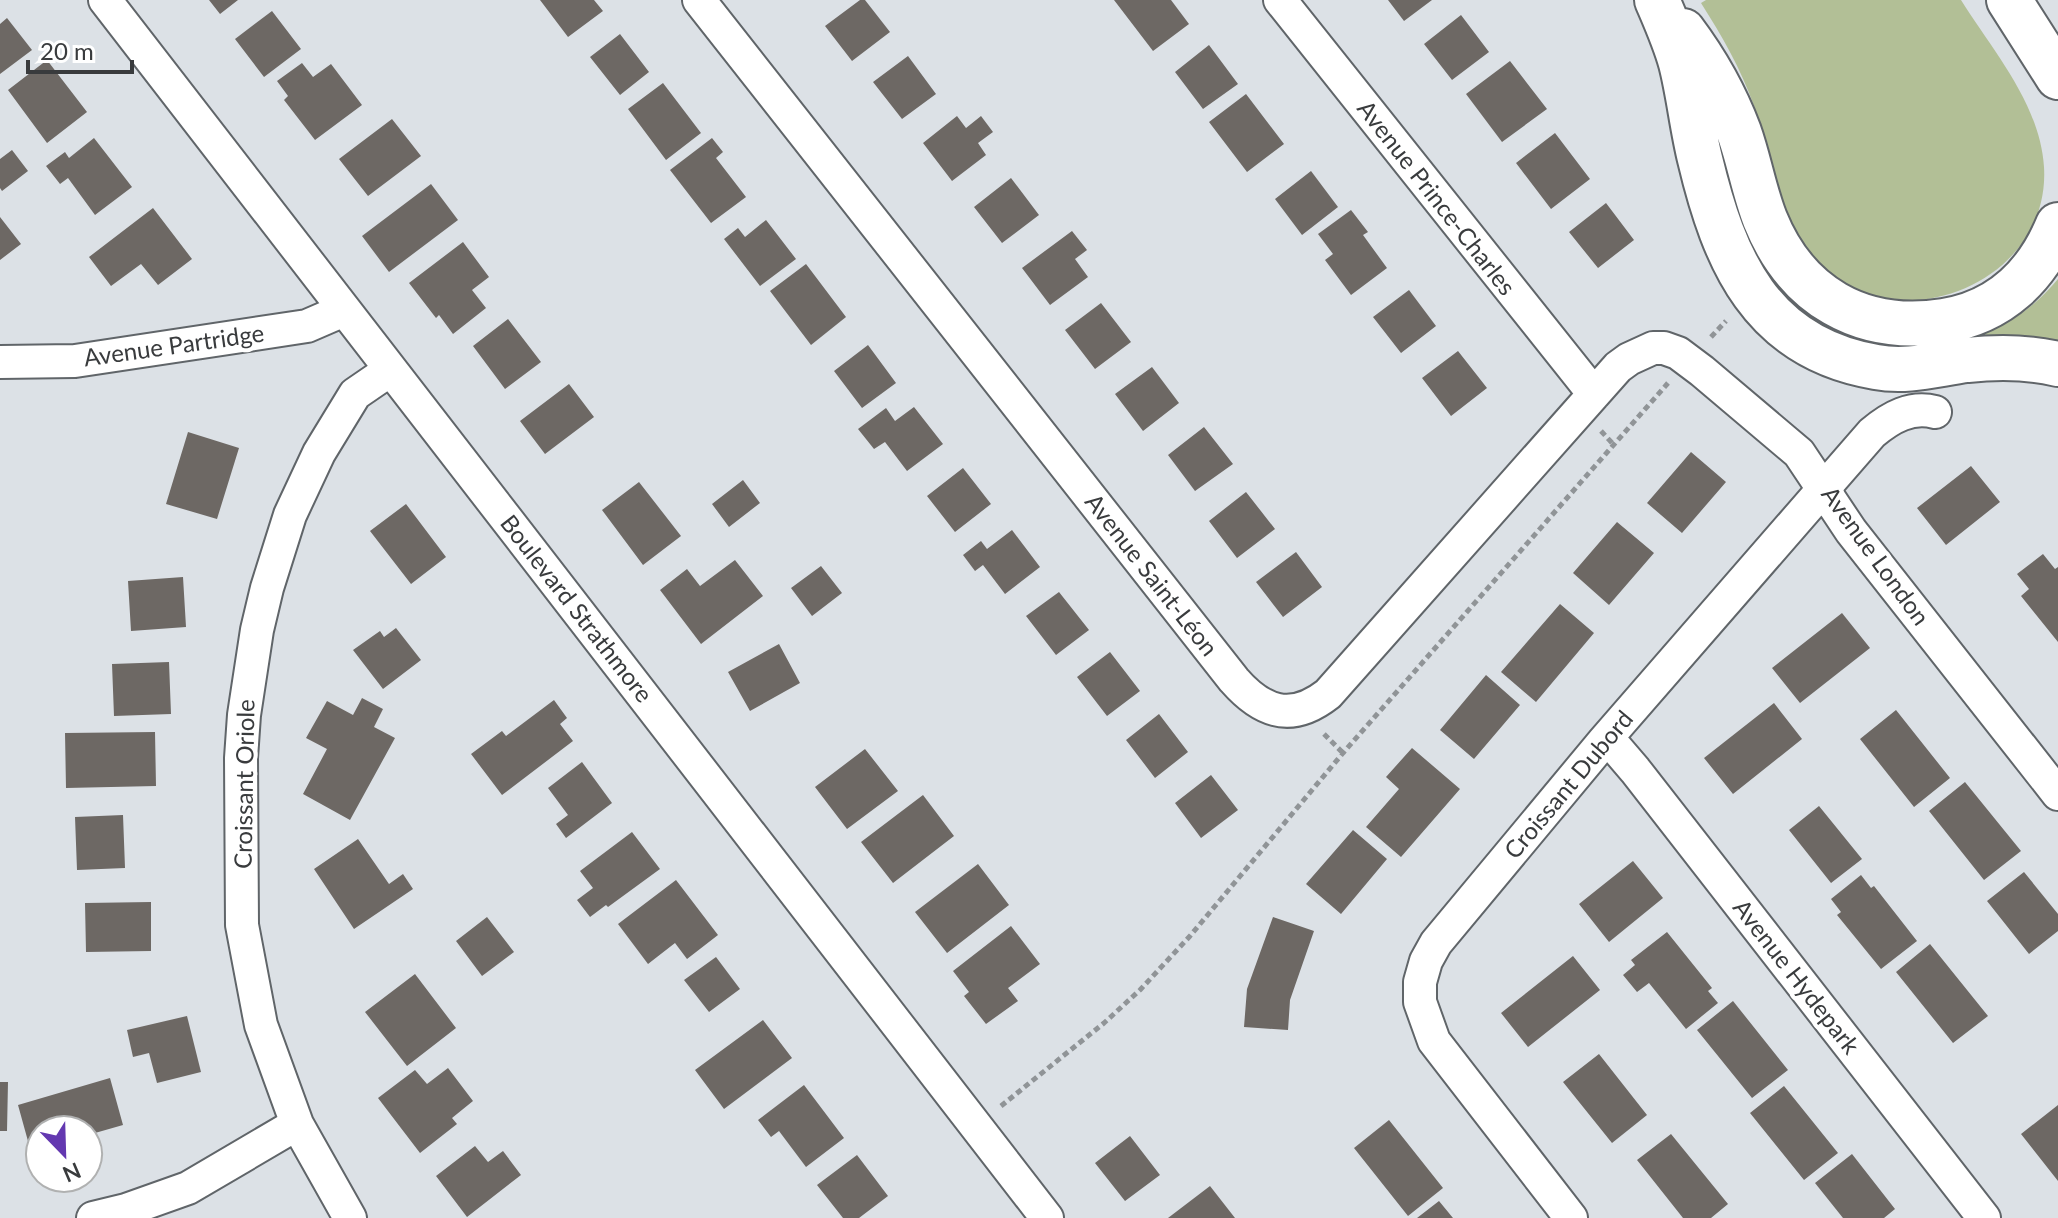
<svg xmlns="http://www.w3.org/2000/svg" width="2058" height="1218" font-family="Lato,sans-serif">
<style>
.green{fill:#b2bf96}
.building{fill:#6d6864}
.lines{fill:none;stroke-linecap:round;stroke-linejoin:round}
.street-casing{stroke:#606569;stroke-width:36}
.secondary-casing{stroke:#606569;stroke-width:48}
.path{stroke:#909497;stroke-width:5;stroke-dasharray:6 4;stroke-linecap:butt}
.street{stroke:#fff;stroke-width:32}
.secondary{stroke:#fff;stroke-width:44}
.labels{text-anchor:middle;stroke-width:8;stroke-linejoin:round;paint-order:stroke}
.street-label{font-size:24px;fill:#393b3d;stroke:#fff}
</style>
<rect width="100%" height="100%" fill="#dce1e6"/>
<path class="green" d="M1706,0h255c32,51 79,104 83,167 7,114 -143,176 -224,100 -43,-40 -47,-109 -66,-161 -13,-37 -32,-70 -53,-103z
M2058,279v69l-91,-5 -1,-7c38,-6 68,-28 92,-57z"/>
<path class="building" d="M209,0h29l-18,14z
M540,0h54l9,11 -35,26z
M860,0h5l25,32 -38,29 -27,-35z
M1114,0h57l18,24 -36,27z
M1388,0h44l-28,21z
M272,11l29,38 -37,28 -29,-38z
M1461,15l28,37 -37,28 -28,-36z
M7,18l25,32 -32,24v-50z
M620,34l29,38 -29,23 -30,-38z
M1209,45l29,39 -35,25 -28,-37z
M908,56l28,38 -34,25 -29,-37z
M47,60l40,52 -40,31 -39,-53z
M1510,61l37,48 -45,33 -36,-48z
M302,63l11,14 18,-13 31,41 -47,35 -31,-40 4,-4 -11,-15z
M663,83l38,50 -35,27 -38,-51z
M1246,94l38,50 -37,28 -38,-50z
M957,116l9,12 15,-12 12,16 -15,11 8,12 -34,26 -29,-38z
M392,119l29,37 -53,40 -29,-37z
M1555,133l35,46 -39,30 -35,-46z
M94,138l38,49 -37,28 -27,-37 -8,6 -14,-18 19,-14 4,6z
M712,138l11,14 -7,6 30,39 -35,26 -41,-53z
M12,150l16,21 -26,20 -2,-3v-29z
M1311,171l27,36 -36,28 -27,-36z
M1011,178l28,37 -37,28 -28,-36z
M431,184l27,36 -69,52 -27,-36z
M1606,203l28,37 -36,28 -29,-36z
M153,208l39,51 -34,26 -17,-21 -30,22 -22,-29z
M1351,210l17,22 -5,3 24,33 -36,27 -26,-35 8,-6 -15,-20z
M0,217l21,27 -21,16z
M766,220l30,39 -36,27 -36,-47 14,-11 7,9z
M1072,231l15,19 -12,9 13,18 -38,28 -28,-37z
M463,242l26,35 -17,13 14,18 -33,26 -14,-19 -3,3 -27,-35z
M806,264l40,53 -35,28 -41,-54z
M1409,290l27,36 -35,27 -28,-36z
M1101,303l30,39 -36,27 -30,-39z
M508,319l33,43 -36,27 -32,-43z
M868,345l28,38 -34,25 -28,-37z
M1458,351l29,37 -36,28 -29,-38z
M1152,367l27,36 -36,28 -28,-37z
M569,384l25,33 -49,37 -25,-33z
M914,407l29,37 -36,27 -22,-29 -11,7 -16,-20 28,-21 9,13z
M1204,427l29,37 -38,27 -27,-36z
M188,432l51,16 -22,71 -51,-15z
M1691,452l35,30 -44,51 -35,-30z
M1971,466l29,36 -54,43 -29,-37z
M963,468l28,36 -36,28 -28,-36z
M743,480l17,23 -31,24 -17,-23z
M639,482l42,54 -38,29 -41,-55z
M1246,492l29,37 -38,29 -28,-37z
M406,504l40,53 -35,27 -41,-53z
M1617,522l37,31 -45,52 -36,-32z
M1012,530l28,37 -35,27 -22,-29 -8,6 -12,-16 18,-14 6,8z
M1296,552l26,35 -39,30 -27,-35z
M2043,554l12,15 3,-2v75l-37,-46 8,-7 -12,-15z
M735,560l28,36 -62,48 -41,-54 27,-21 13,17z
M821,566l21,27 -30,23 -21,-28z
M183,577l3,50 -55,4 -3,-50z
M1059,592l30,38 -33,25 -30,-39z
M1560,604l34,29 -58,69 -35,-30z
M1842,613l28,35 -70,55 -28,-35z
M396,628l25,32 -38,29 -30,-39 27,-19 4,6z
M779,644l21,39 -50,28 -22,-39z
M1110,652l30,39 -33,25 -30,-39z
M169,662l2,52 -57,2 -2,-52z
M1486,675l34,30 -46,54 -34,-29z
M362,698l21,11 -9,18 21,11 -45,82 -47,-26 24,-45 -21,-11 21,-37 26,14z
M554,700l13,18 -7,6 13,17 -71,54 -31,-41 31,-23 4,5z
M1774,703l28,36 -69,55 -29,-36z
M1896,710l54,68 -36,29 -54,-68z
M1159,714l29,38 -33,26 -29,-38z
M155,732l1,54 -90,2 -1,-55z
M1412,748l48,41 -59,68 -35,-30 33,-38 -13,-12z
M865,749l33,42 -51,38 -32,-42z
M582,762l30,41 -46,35 -10,-14 12,-9 -20,-27z
M1211,775l27,35 -37,28 -26,-35z
M1965,782l56,69 -37,29 -55,-69z
M923,795l31,41 -61,47 -32,-41z
M1819,806l43,53 -31,24 -42,-53z
M123,815l2,53 -48,2 -2,-53z
M1353,830l34,29 -46,55 -35,-30z
M632,832l28,37 -52,38 -2,-2 -16,12 -13,-17 16,-12 -13,-17z
M358,839l31,45 14,-10 10,15 -59,40 -40,-60z
M1633,861l30,37 -54,44 -30,-38z
M978,864l31,41 -62,48 -32,-41z
M2024,872l34,42v17l-29,23 -42,-53z
M1861,875l10,13 3,-2 43,55 -36,28 -44,-54 4,-3 -10,-13z
M676,880l42,55 -31,24 -12,-16 -27,21 -30,-40z
M151,902v49l-65,1 -1,-49z
M487,917l27,35 -32,24 -26,-35z
M1273,917l41,14 -24,69 -2,30 -44,-3 3,-38z
M1011,926l29,38 -32,24 10,13 -32,23 -22,-28 5,-4 -16,-21z
M1667,932l45,56 -4,3 10,12 -32,26 -37,-46 -12,9 -14,-17 12,-10 -4,-5z
M1930,944l58,72 -35,27 -57,-71z
M1573,956l27,34 -72,57 -27,-34z
M716,957l24,32 -31,23 -25,-32z
M415,974l41,54 -49,38 -42,-54z
M1733,1001l55,69 -36,28 -55,-68z
M187,1016l14,56 -44,11 -8,-30 -16,4 -6,-27z
M763,1020l29,38 -68,51 -29,-39z
M1599,1054l48,61 -35,28 -49,-61z
M448,1068l25,33 -21,17 5,6 -37,29 -42,-55 37,-28 12,14z
M110,1078l13,47 -35,10v-5h-48v20l-9,2 -13,-47z
M0,1082h8l-1,49h-7z
M804,1085l40,53 -38,29 -27,-36 -8,6 -13,-17z
M1784,1086l54,67 -34,27 -54,-67z
M2058,1105v76l-37,-47z
M1389,1120l54,68 -35,28 -54,-68z
M1671,1134l57,70 -17,14h-28l-46,-58z
M1130,1136l30,39 -35,26 -30,-38z
M475,1146l13,16 15,-11 18,24 -54,42 -31,-41z
M1852,1154l43,55 -11,9h-41l-28,-35z
M857,1155l31,41 -29,22h-16l-26,-33z
M1210,1186l25,32h-67z
M1439,1201l14,17h-36z"/>
<g class="lines">
<defs>
<path id="street" d="M105,0l942,1218
M699,0l535,680c28,32 57,43 94,14l290,-327 11,-8 24,-11h11l14,5 24,18 97,82 52,78 207,263
M1280,0l314,394
M0,362l75,-1 232,-35 37,-16
M1604,741l13,8 18,21 349,448
M93,1218l33,-8 62,-22 109,-64
M350,1218l-53,-94 -36,-99 -19,-100 -1,-167 3,-43 13,-85 10,-42 23,-73 29,-62 36,-59 35,-24
M1571,1218l-137,-177 -14,-39v-20l6,-21 10,-18 168,-202 268,-308c19,-16 39,-27 63,-21"/>
<path id="secondary" d="M1657,0c9,21 18,41 24,63 8,31 11,64 19,96 24,101 61,189 176,208 32,6 60,-3 91,-7 30,-3 62,-3 91,4
M2009,0l49,77
M1683,31c24,32 42,64 56,101 10,28 15,59 26,87 31,77 96,115 179,102 56,-9 93,-45 114,-96"/>
</defs>
<use href="#street" class="street-casing"/>
<use href="#secondary" class="secondary-casing"/>
<path class="path" d="M1711,337l15,-16
M1601,431l13,14
M1324,734l19,19
M1001,1106l103,-83 36,-33 50,-54 153,-183 325,-370"/>
<use href="#street" class="street"/>
<use href="#secondary" class="secondary"/>
</g>
<g class="labels">
<g class="street-label">
<text transform="translate(1436 198) rotate(52)" y="8">Avenue Prince-Charles</text>
<text transform="translate(174 346) rotate(-8)" y="8">Avenue Partridge</text>
<text transform="translate(1875 556) rotate(54)" y="8">Avenue London</text>
<text transform="translate(1151 575) rotate(52)" y="8">Avenue Saint-Léon</text>
<text transform="translate(576 609) rotate(52)" y="8">Boulevard Strathmore</text>
<text transform="translate(245 784) rotate(-89)" y="8">Croissant Oriole</text>
<text transform="translate(1569 785) rotate(-50)" y="8">Croissant Dubord</text>
<text transform="translate(1796 977) rotate(52)" y="8">Avenue Hydepark</text>
</g>
</g>
<g transform="translate(64 1154) rotate(157)"><circle r="38" fill="#ffffff" stroke="#b0b1b1" stroke-width="2"/>
<path d="M0-6L14 30L0 20L-14 30Z" fill="#6338b0"/>
<text y="-12" font-size="22" font-weight="bold" text-anchor="middle" fill="#393b3d">N</text>
</g>
<path d="M28 60v12h104v-12" fill="none" stroke="#393b3d" stroke-width="4"/>
<text x="40" y="60" font-size="24" fill="#393b3d" stroke="#ffffff" stroke-width="6" paint-order="stroke">20 m</text>
</svg>
